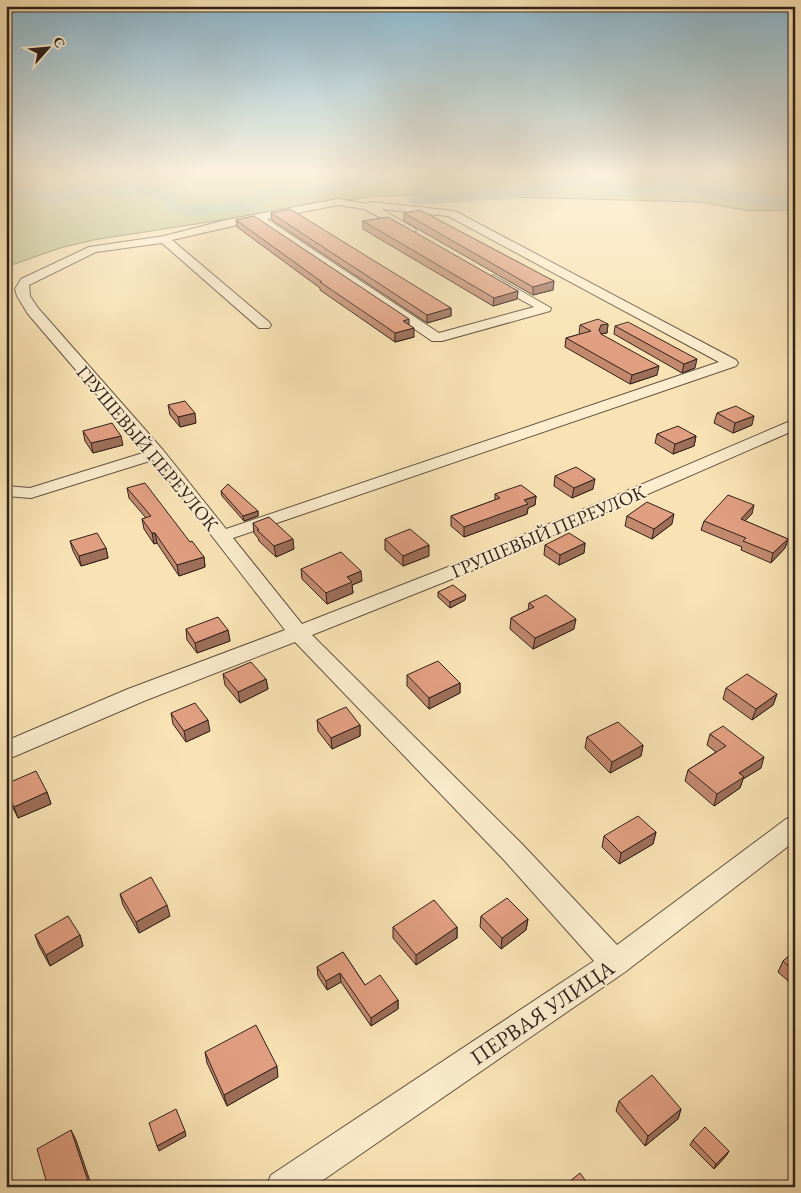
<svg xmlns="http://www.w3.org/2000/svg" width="801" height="1193" font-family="'EB Garamond',serif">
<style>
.green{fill:#bac48f;stroke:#757255}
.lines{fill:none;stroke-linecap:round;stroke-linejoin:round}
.river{fill:#9ebead;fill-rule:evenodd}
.minor-casing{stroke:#625241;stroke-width:2}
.minor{fill:#fbedce;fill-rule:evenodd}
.wall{fill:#c2896f;stroke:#30211b}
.shaded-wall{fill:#9e6f5a;stroke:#30211b}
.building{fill:#e19f81;stroke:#30211b}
.labels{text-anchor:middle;stroke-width:4;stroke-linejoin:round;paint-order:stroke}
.street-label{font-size:19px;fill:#30211b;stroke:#fbedce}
.near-street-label{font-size:22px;fill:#30211b;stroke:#fbedce}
</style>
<rect width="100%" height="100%" fill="#f9e3b4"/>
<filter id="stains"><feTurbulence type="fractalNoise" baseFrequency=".004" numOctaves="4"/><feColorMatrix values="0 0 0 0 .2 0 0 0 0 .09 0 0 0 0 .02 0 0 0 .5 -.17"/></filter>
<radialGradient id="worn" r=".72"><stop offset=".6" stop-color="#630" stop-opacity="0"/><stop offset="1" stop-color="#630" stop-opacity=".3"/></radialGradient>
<path class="green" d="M6,172h789v38l-46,1 -49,-9 -269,-7 -55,1 -283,44 -33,8 -54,19z"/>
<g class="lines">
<path class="river" d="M761,172h18l-2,3 18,3v10l-29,-6 -7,-7z
M402,173c11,1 26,1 33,11l-9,10 84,-5 81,-13 25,5 7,7 34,-6 41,1 97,18v10c-46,-5 -90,-21 -137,-19 -17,1 -42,14 -54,-4l-13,-2 -81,13 -93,6 -6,-1 -2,-4 1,-9 6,-6c-27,-10 -80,8 -109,11 -11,1 -21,-3 -31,-2l-2,5 -25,12 -63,5 -18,-5 -5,-10 -18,-6h-60l-32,9 -23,-6 -24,4v-10l24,-4 23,6 31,-9h63l29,9 5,10 6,2 58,-5 11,-6 -2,-3 2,-3 23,-5 17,3 13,-1 55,-10z"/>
<defs>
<path id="minor" d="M338,199l29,5 4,-2 84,9 281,149 2,3 -2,3 -503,172 69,86 146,-57 347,-148v11l-333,145 -150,60 210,209 95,101 169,-126 9,-3v25l-170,131 -312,215h-47l5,-12 323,-214 -90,-101 -209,-218 -151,59 -138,59v-19l122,-52 157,-59 -132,-170 -122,38 -25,-2v-10l24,2 116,-36 -118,-138 -11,-18 -2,-7 6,-10 68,-32 75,-11 62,-16zM338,205l26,4 46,24 4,-1 2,-2 -2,-2 -33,-19 67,7 271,146 -493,167 -63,-79 -125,-142 -8,-12 -1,-11 67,-33 66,-9 97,85h10l2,-3 -2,-3 -97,-82 83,-19 177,120h10l108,-30 1,-3 -58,-33 -6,4 2,3 45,25 -95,26 -172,-114z"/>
</defs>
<use href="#minor" class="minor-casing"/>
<use href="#minor" class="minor"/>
</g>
<path class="wall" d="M271,213l180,95v8l-24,7 -155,-103z
M404,213l150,68 -1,9 -20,5 -129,-74z
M236,220l173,105 5,12 -19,5 -75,-52v-2l-83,-61z
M363,221l155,70 -1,8 -24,7 -130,-77z
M608,324l-1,9 -6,1 56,41 -27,9 -65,-37 1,-9 14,-4 -1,-1 1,-8z
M615,326l80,42 -13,5 -68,-39z
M168,405l28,18 -16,4 -10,-12z
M717,413l35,12 -19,8 -19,-10z
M83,431l40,14 -30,8 -8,-12z
M657,434l39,2 -2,10 -21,8 -18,-11z
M555,476l38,13 -21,9 -18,-12z
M127,488l63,54 14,15 1,10 -26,9 -22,-33 -3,1 -10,-15 -2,-10 4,-1 -17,-20z
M221,491l37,20v5l-14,5 -22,-25z
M495,494l41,2 -1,9 -7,3 -1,6 -63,23 -13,-11v-10l44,-16z
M752,514l-7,7 43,18 -3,9 -14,15 -30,-13 1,-3 -41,-17 3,-9z
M627,516l45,8 -20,15 -27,-13z
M253,523l41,26 -18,8 -17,-16 -1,-3 -4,-5z
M385,539l44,17 -26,10 -18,-16z
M70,541l36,7 2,10 -27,8 -8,-15z
M585,543l-1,10 -25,12 -15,-10 1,-10z
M301,569l61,12 -10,4 1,8 -26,11 -25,-25z
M438,592l27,8 -15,8 -12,-11z
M529,603l45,26 -41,20 -23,-20 1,-11 17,-8z
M186,629l42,1 2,11 -33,12 -10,-13z
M223,674l43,5 2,10 -28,14 -15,-18z
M407,675l53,8v10l-31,16 -22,-23z
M726,688l51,6 -4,11 -21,15 -29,-21z
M171,713l39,18 -24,11 -13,-18z
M317,720l43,5v11l-28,13 -14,-18z
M710,734l51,34 -18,11 -3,9 -26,18 -29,-25 3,-11 28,-18 -9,-7z
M587,737l56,8 -2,11 -31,17 -25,-25z
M6,792h41l4,12 -33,14 -12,-24z
M656,832l-3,12 -34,20 -17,-17 2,-11z
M120,894l50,22 -31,17 -16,-28z
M481,916l47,3 -2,11 -25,19 -21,-22z
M393,927h64v11l-41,27 -23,-27z
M35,935h45l3,11 -33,20 -11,-20z
M795,951v36l-17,-15 5,-11z
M343,952l22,33 33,15v9l-27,17 -30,-44 -14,8 -9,-14 -1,-9z
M205,1052l73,25 -51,29 -20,-43z
M794,1090h1v17l-6,-6z
M619,1101l62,8 -3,10 -33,27 -29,-35z
M693,1140l36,11 -3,5 -12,13 -24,-24z"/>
<path class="shaded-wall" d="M554,281l-1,9 -20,5v-8z
M518,291l-1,8 -24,7 1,-8z
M451,308v8l-24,7v-8z
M409,319v9l-6,-7z
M608,324l-1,9 -8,1v-4l2,-5z
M414,328v9l-19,5v-9z
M697,359l-2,9 -13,5 2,-9z
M659,366l-2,9 -27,9 2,-9z
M195,413l1,10 -16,4 -2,-10z
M754,416l-2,9 -19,8 2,-10z
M121,436l2,9 -30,8 -2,-10z
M696,436l-2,10 -21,8 2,-10z
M595,479l-2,10 -21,9 2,-10z
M536,496l-1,9 -7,3 -1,6 -63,23v-10l60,-27z
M754,505l-2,9 -14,14 3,-9z
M258,511v5l-14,5 -1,-5z
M674,514l-2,10 -20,15 2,-10z
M152,533h3l2,10 -3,1z
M293,539l1,10 -18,8 -2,-11z
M788,539l-3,9 -14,15 2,-10z
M585,543l-1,10 -25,12 1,-10z
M429,545v11l-26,10v-10z
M106,548l2,10 -27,8 -2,-10z
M204,557l1,10 -26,9 -2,-11z
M361,571l1,10 -10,4 1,8 -26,11 -1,-11 21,-16z
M466,595l-1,5 -15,8v-6z
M576,619l-2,10 -41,20 2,-11z
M228,630l2,11 -33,12 -2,-10z
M266,679l2,10 -28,14 -2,-11z
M460,683v10l-31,16v-11z
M777,694l-4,11 -21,15 4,-11z
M208,720l2,11 -24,11 -2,-11z
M360,725v11l-28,13 -1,-11z
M643,745l-2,11 -31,17 2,-11z
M764,757l-3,11 -18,11 -3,9 -26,18 3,-12 22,-21z
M47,792l4,12 -33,14 -4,-11z
M656,832l-3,12 -34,20 2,-11z
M167,905l3,11 -31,17 -3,-11z
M528,919l-2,11 -25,19 1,-11z
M457,927v11l-41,27v-10z
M80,935l3,11 -33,20 -4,-11z
M340,973l1,9 -14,8 -1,-9z
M398,1000v9l-27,17v-8z
M277,1066l1,11 -51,29 -3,-11z
M681,1109l-3,10 -33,27 3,-10z
M71,1130l5,10 16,47h-14z
M185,1131l1,5 -27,15 -2,-5z
M729,1151l-3,5 -12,13 2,-5z"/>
<path class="building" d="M290,209l161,99 -24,7 -156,-102z
M420,210l134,71 -21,6 -129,-74z
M254,216l155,103 -6,2 11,7 -19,5 -75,-51h2l-86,-62z
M388,217l130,74 -24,7 -131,-77z
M598,319l10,5 -7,1 -2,5 2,4 58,32 -27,9 -66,-37 25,-7 -11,-6z
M628,322l69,37 -13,5 -69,-38z
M185,401l10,12 -17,4 -10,-12z
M736,406l18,10 -19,7 -18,-10z
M112,423l9,13 -30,7 -8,-12z
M678,426l18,10 -21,8 -18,-10z
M576,467l19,12 -21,9 -19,-12z
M145,483l45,59 2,-1 12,16 -27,8 -22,-32h-3l-10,-14 9,-3 -24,-28z
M228,484l30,27 -15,5 -22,-25z
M521,485l15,11 -12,4 4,4 -64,23 -13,-11 49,-18 -5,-4z
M728,495l26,10 -13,14 47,20 -15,14 -30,-12 3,-3 -42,-17z
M647,502l27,12 -20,15 -27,-13z
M269,517l24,22 -19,7 -17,-16h2l-6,-7z
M410,529l19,16 -26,11 -18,-17z
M97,533l9,15 -27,8 -9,-15z
M569,533l16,10 -25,12 -15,-10z
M341,552l20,19 -14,6 5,5 -26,11 -25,-24z
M453,585l13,10 -16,7 -12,-10z
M546,595l30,24 -41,19 -24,-20 23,-11 -5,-4z
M218,617l10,13 -33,13 -9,-14z
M438,661l22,22 -31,15 -22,-23z
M251,662l15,17 -28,13 -15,-18z
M747,674l30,20 -21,15 -30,-21z
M195,703l13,17 -24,11 -13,-18z
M346,707l14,18 -29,13 -14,-18z
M618,722l25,23 -31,17 -25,-25z
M723,726l41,31 -25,16 5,4 -27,17 -29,-24 38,-24 -16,-12z
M36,771l11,21 -33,15 -8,-15v-8z
M638,816l18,16 -35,21 -17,-17z
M151,877l16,28 -31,17 -16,-28z
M507,898l21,21 -26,19 -21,-22z
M434,900l23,27 -41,28 -23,-28z
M68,916l12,19 -34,20 -11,-20z
M795,951v21l-12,-11z
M343,952l22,33 15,-10 18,25 -27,18 -31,-45 -14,8 -9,-14z
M256,1025l21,41 -53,29 -19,-43z
M652,1075l29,34 -33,27 -29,-35z
M176,1109l9,22 -28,15 -8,-23z
M705,1127l24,24 -13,13 -23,-24z
M71,1130l17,51 -10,6h-30l-11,-38z
M580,1173l10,14h-27z"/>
<linearGradient id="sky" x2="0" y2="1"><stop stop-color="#8ab8d0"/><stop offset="0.51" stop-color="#fcf2dd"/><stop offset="1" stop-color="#fcf2dd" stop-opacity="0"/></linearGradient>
<rect width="801" height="339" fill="url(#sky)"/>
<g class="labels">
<g class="street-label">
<text transform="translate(148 448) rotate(50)" y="7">ГРУШЕВЫЙ ПЕРЕУЛОК</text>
<text transform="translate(548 531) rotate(-23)" y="7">ГРУШЕВЫЙ ПЕРЕУЛОК</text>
</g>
<g class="near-street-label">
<text transform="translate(542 1012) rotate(-34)" y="8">ПЕРВАЯ УЛИЦА</text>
</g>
</g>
<rect width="801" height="1193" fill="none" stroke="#f9e3b4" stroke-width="25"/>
<rect x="8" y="8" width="786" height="1178" fill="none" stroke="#30211b" stroke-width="2.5"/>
<rect x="12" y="12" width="776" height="1168" fill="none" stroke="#30211b"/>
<g transform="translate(48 48) rotate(63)" stroke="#fbedce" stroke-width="4" paint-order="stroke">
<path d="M0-4L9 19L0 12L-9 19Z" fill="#30211b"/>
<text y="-8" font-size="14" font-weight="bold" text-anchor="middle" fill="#30211b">С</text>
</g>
<rect width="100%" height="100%" filter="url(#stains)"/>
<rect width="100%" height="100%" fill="url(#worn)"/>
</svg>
